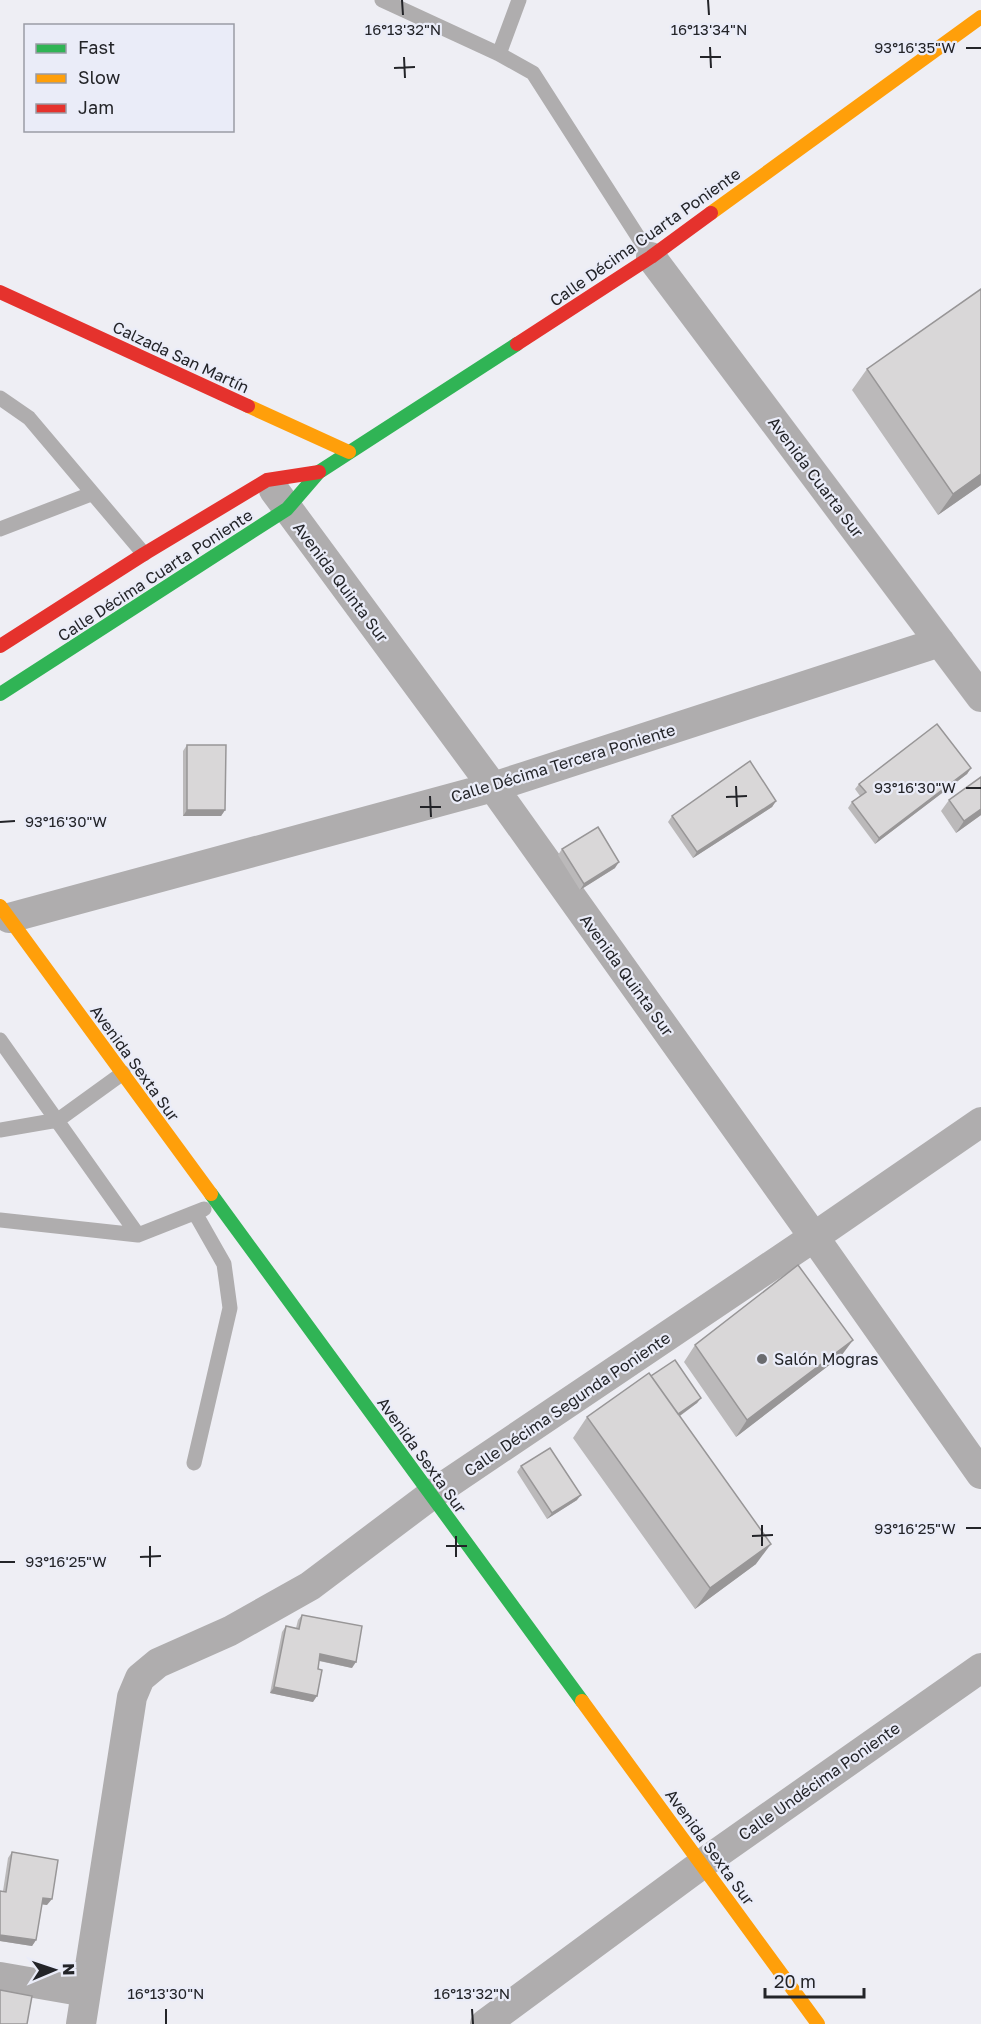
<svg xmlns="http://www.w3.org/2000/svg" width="981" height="2024" font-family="'Golos Text',sans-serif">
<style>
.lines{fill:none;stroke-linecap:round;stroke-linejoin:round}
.lane{stroke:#afadae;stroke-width:15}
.street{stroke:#afadae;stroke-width:30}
.fast{stroke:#30b455;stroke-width:14}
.slow{stroke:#ff9f0a;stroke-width:14}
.jam{stroke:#e5322d;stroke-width:14}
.wall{fill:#bbb9ba}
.shaded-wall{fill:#989697}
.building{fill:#d9d7d8;stroke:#989697;stroke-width:1.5}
.ticks{fill:none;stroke:#232428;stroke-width:2}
.poi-dot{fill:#6a6b6f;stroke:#eaecf8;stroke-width:2}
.labels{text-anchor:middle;stroke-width:4.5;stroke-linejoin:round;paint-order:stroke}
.street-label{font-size:16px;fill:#232428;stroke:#eaecf8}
.poi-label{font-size:16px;fill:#232428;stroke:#eaecf8;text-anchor:start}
.ticks-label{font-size:15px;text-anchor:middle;fill:#232428;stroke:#eaecf8;stroke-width:4.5;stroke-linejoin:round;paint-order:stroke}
</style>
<rect width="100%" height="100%" fill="#eeeef4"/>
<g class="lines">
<path class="lane" d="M382,0l117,54 34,19 118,184
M499,54l20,-54
M0,398l29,20 115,136
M0,529l91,-35
M0,1040l138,195
M0,1130l58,-10 65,-47
M0,1220l138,15 66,-26
M194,1463l36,-155 -6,-44 -29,-51"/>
<path class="street" d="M651,257l330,440
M274,490l219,297 321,450 167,237
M9,918l484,-131 447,-145
M0,1977l86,15
M81,2024l51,-327 8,-19 18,-15 72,-32 80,-45 121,-91 383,-258 167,-115
M485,2024l217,-160 279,-196"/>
<path class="fast" d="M0,694l287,-185 32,-37 198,-128
M211,1194l371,507"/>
<path class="slow" d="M711,213l270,-196
M248,406l101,46
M0,906l211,288
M582,1701l236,323"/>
<path class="jam" d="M0,292l248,114
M517,344l134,-87 60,-44
M0,646l144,-92 123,-74 52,-8"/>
</g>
<path class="wall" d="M981,289v196l-43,30 -86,-125 15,-21z
M187,745l38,65 -4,6h-38v-65z
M971,768l-4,6 -92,70 -27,-36 4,-6 8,-6 -5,-7 4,-5z
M949,800l32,15 -25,18 -15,-22z
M776,801l-4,6 -79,51 -25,-36 4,-6z
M562,849l53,19 -35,22 -22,-35z
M853,1340l-12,16 -105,81 -52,-75 11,-17z
M651,1376l50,22 -4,5 -17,13 76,148 -61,45 -122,-171 14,-21z
M521,1466l56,34 -30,19 -30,-47z
M302,1615l50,53 -33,-7 -6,41 -43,-9 12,-61 4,-6 10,2 2,-8z
M12,1852l35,53 -5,-1 -6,36 -4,6 -32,-5v-50h3l5,-33z"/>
<path class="shaded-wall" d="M981,474v11l-43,30 15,-21z
M971,768l-4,6 -92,70 4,-6z
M776,801l-4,6 -79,51 4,-6z
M981,809v6l-25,18 8,-12z
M187,810h38l-4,6h-38z
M619,862l-4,6 -35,22 4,-6z
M853,1340l-12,16 -105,81 11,-17z
M701,1398l-4,5 -34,25 4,-6z
M581,1495l-4,5 -30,19 5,-6z
M771,1544l-15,20 -61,45 15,-21z
M320,1654l36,8 -4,6 -36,-8z
M274,1687l43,9 -4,6 -43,-9z
M43,1898l9,1 -5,6 -8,-1z
M0,1935l36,5 -4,6 -32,-5z"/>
<path class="building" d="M981,289v185l-28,20 -86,-125z
M937,724l34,44 -92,70 -27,-36 14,-10 -7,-8z
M187,745h39l-1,65h-38z
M750,761l26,40 -79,51 -25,-36z
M981,777v32l-17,12 -15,-21z
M598,827l21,35 -35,22 -22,-35z
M798,1265l55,75 -106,80 -52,-75z
M675,1360l26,38 -23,16 -27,-38z
M649,1373l122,171 -61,44 -123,-171z
M550,1448l31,47 -29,18 -31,-47z
M302,1615l60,11 -6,36 -36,-8 -2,15 4,1 -5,26 -43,-9 12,-61 13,3z
M12,1852l46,8 -6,39 -9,-1 -7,42 -36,-5v-44l6,1z
M0,1990l32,6 -5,28h-27z"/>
<path class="ticks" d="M402,0l1,15M708,0l1,15M710,47l1,21M966,48h15M404,57l1,21M700,57h21M394,68l21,-1M736,786l1,21M966,788h15M430,796l1,21M726,797l21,-1M420,807h21M0,822l15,-1M762,1525v21M966,1528h15M456,1536v21M752,1536l21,-1M150,1546v21M446,1546h21M140,1557l21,-1M0,1562h15M166,2009v15M472,2009l1,15"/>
<circle class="poi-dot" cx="762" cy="1359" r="6"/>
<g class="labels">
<g class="street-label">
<text transform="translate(645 237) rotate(-35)" y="6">Calle Décima Cuarta Poniente</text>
<text transform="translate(181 357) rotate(25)" y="6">Calzada San Martín</text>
<text transform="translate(816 477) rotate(53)" y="6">Avenida Cuarta Sur</text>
<text transform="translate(155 575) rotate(-33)" y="6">Calle Décima Cuarta Poniente</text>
<text transform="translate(341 582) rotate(53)" y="6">Avenida Quinta Sur</text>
<text transform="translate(563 763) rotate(-17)" y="6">Calle Décima Tercera Poniente</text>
<text transform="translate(627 975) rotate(54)" y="6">Avenida Quinta Sur</text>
<text transform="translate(135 1063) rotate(54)" y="6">Avenida Sexta Sur</text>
<text transform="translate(567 1404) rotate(-34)" y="6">Calle Décima Segunda Poniente</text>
<text transform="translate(422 1455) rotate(54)" y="6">Avenida Sexta Sur</text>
<text transform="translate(819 1781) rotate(-35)" y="6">Calle Undécima Poniente</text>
<text transform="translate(710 1847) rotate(54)" y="6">Avenida Sexta Sur</text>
</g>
<g class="poi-label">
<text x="774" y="1365">Salón Mogras</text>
</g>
</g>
<g class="ticks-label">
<text x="403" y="35">16°13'32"N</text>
<text x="709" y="35">16°13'34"N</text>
<text x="915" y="53">93°16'35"W</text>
<text x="915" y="793">93°16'30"W</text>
<text x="66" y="827">93°16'30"W</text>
<text x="915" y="1534">93°16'25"W</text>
<text x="66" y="1567">93°16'25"W</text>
<text x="166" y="1999">16°13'30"N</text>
<text x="472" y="1999">16°13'32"N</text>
</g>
<rect x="24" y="24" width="210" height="108" fill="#eaecf8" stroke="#9a9ca5" stroke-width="1.5"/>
<rect x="36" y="44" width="30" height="9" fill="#30b455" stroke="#9a9ca5" stroke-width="1.5"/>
<text x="78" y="54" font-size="18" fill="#232428">Fast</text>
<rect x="36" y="74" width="30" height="9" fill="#ff9f0a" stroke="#9a9ca5" stroke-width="1.5"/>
<text x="78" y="84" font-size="18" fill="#232428">Slow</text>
<rect x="36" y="104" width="30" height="9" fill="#e5322d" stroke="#9a9ca5" stroke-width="1.5"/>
<text x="78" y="114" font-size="18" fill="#232428">Jam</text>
<g transform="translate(54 1970) rotate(88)" stroke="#eaecf8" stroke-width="4.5" paint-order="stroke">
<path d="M0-4.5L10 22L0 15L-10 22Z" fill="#232428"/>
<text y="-9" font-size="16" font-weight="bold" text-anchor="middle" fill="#232428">N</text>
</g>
<path d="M765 1988v9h99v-9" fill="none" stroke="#232428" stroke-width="3"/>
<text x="774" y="1988" font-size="18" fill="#232428" stroke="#eaecf8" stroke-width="4.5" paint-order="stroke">20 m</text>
</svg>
